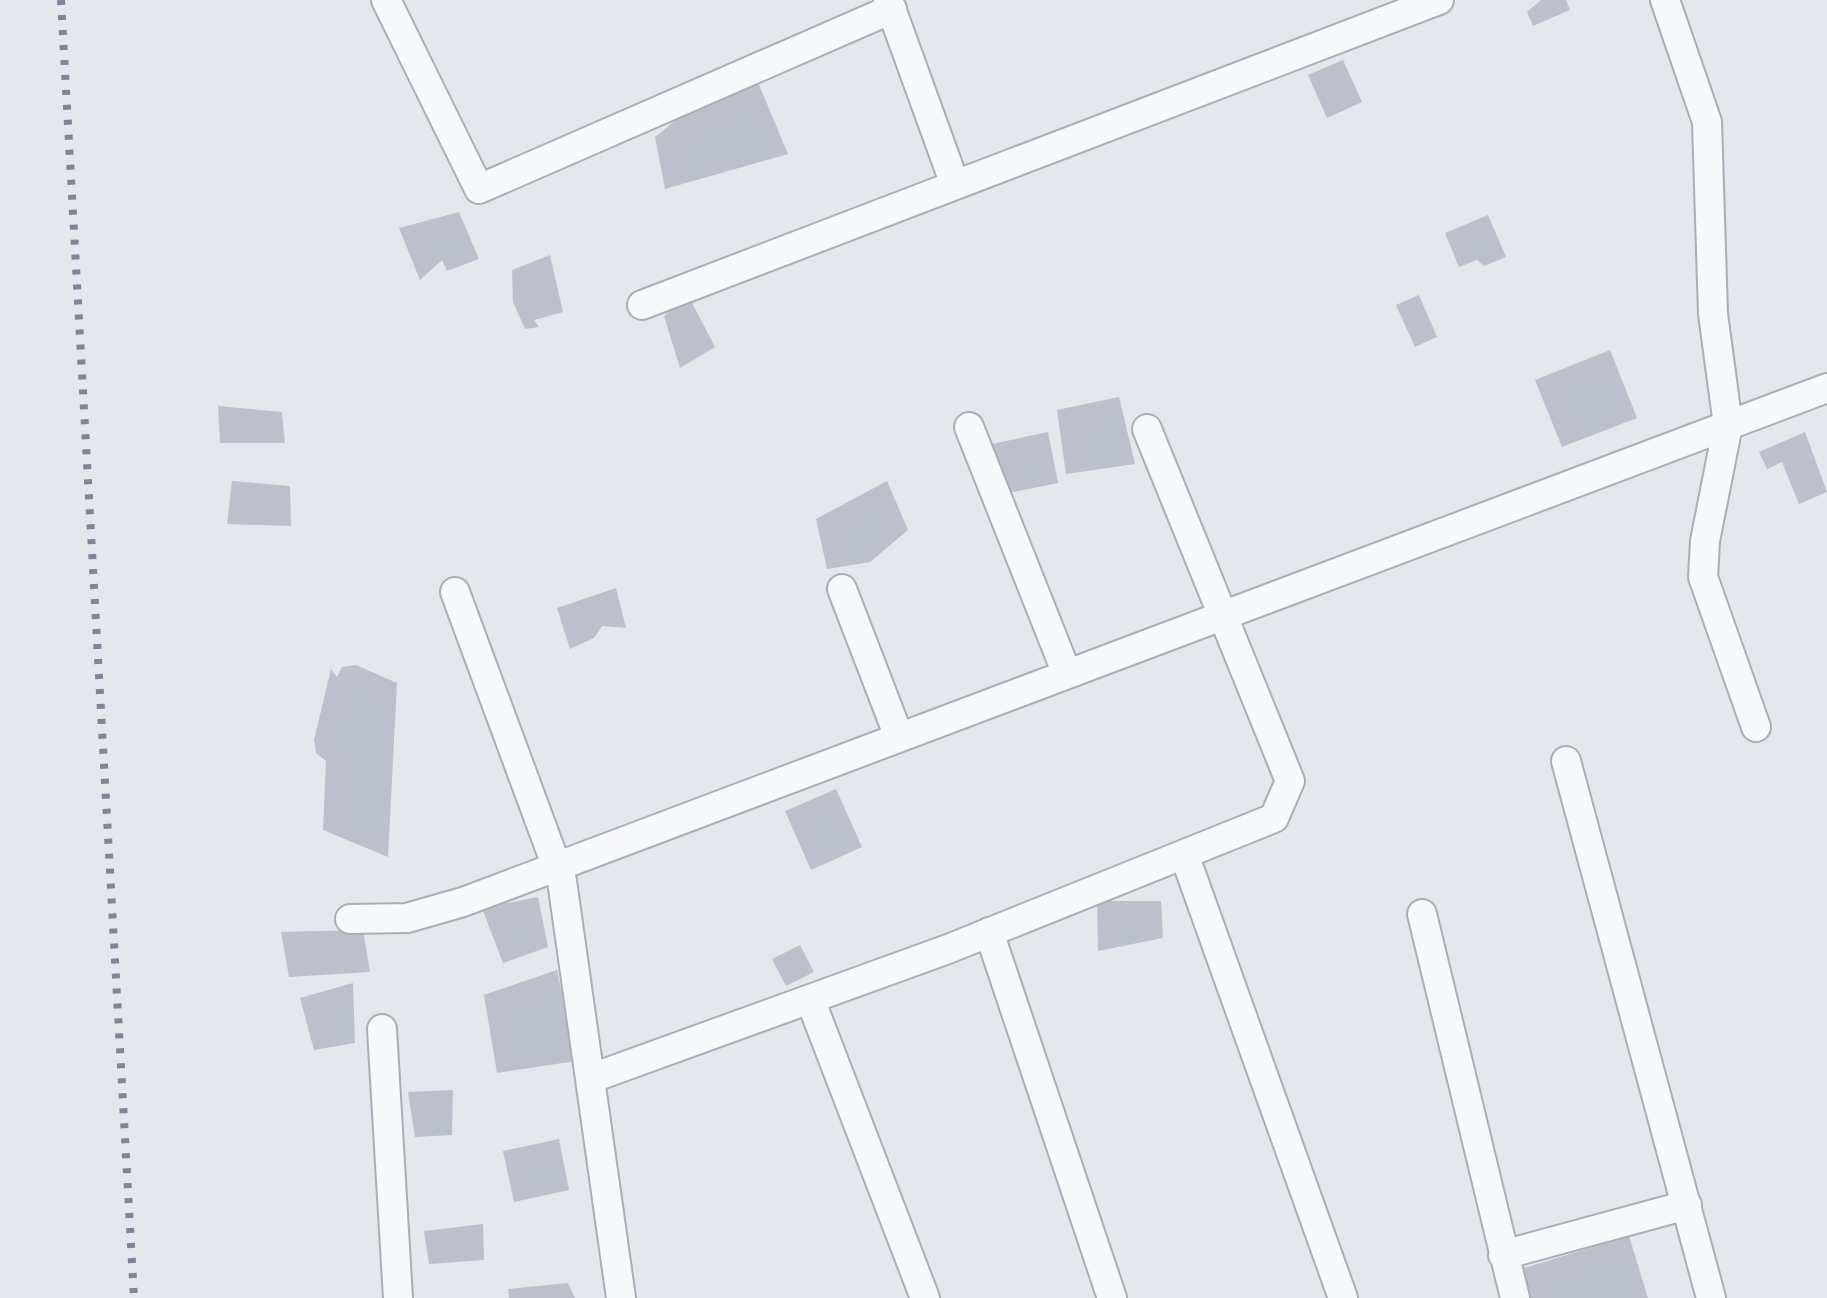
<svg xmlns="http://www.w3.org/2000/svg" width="1827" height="1298" font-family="Lato,sans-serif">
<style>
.building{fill:#bbc0ca}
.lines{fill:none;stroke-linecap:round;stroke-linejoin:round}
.street-casing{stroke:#a9aeb7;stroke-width:32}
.street{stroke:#f7f8fa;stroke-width:28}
.rail{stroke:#7d8696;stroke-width:8;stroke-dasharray:5 10;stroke-linecap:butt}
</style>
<rect width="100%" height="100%" fill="#e4e7ec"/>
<path class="building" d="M1541,0h25l4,10 -37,16 -6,-14z
M1343,60l19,42 -35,16 -19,-43z
M757,80l31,74 -123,35 -10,-52 41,-33z
M459,212l20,47 -32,12 -5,-11 -22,20 -21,-52z
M1488,215l18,42 -22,9 -7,-6 -18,7 -14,-34z
M550,255l13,57 -29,8 5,7 -14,2 -12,-27 -1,-32z
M1419,295l18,42 -22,10 -19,-42z
M689,297l26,50 -35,21 -16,-52z
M1610,350l27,68 -75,29 -27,-67z
M1119,397l16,67 -69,10 -9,-64z
M218,406l64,6 3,31h-65z
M1048,432l10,51 -55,11 -11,-50z
M1805,432l22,60 -28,12 -17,-42 -15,7 -8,-17z
M232,481l58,5 1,40 -64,-2z
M887,481l21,49 -38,32 -43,7 -11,-50z
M616,588l10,40 -24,-2 -8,12 -24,11 -13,-41z
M356,665l41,18 -9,174 -65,-27 3,-69 -10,-8 -2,-13 17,-71 6,8 5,-10z
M836,789l26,58 -51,23 -26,-59z
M538,897l10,50 -45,16 -21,-55z
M1097,901h64l2,37 -65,13z
M363,930l7,42 -81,5 -8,-45z
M800,945l14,27 -28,14 -14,-27z
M557,970l19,91 -79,12 -13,-78z
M353,983l2,60 -41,7 -14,-52z
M453,1090l-1,45 -37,2 -7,-45z
M559,1139l10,51 -55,12 -11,-51z
M483,1224l1,36 -55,4 -5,-33z
M1629,1236l19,62h-122l-9,-28z
M568,1283l7,15h-66l-1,-9z"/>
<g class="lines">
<defs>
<path id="street" d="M386,0l93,189 413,-180
M888,0l66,182
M1665,0l42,122 6,192 15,111 -23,116 -2,36 53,150
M642,305l797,-305
M969,427l98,247
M842,589l57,148
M455,592l107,289 59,417
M1566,761l145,537
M1184,854l159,444
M1422,914l93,384
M350,919l57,-1 56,-16 1364,-514
M989,932l123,366
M810,999l115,299
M382,1029l16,269
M592,1078l356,-129 326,-131 16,-37 -143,-352
M1503,1255l184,-50"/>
</defs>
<use href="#street" class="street-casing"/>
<use href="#street" class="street"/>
<path class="rail" d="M61,0l73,1298"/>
</g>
</svg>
